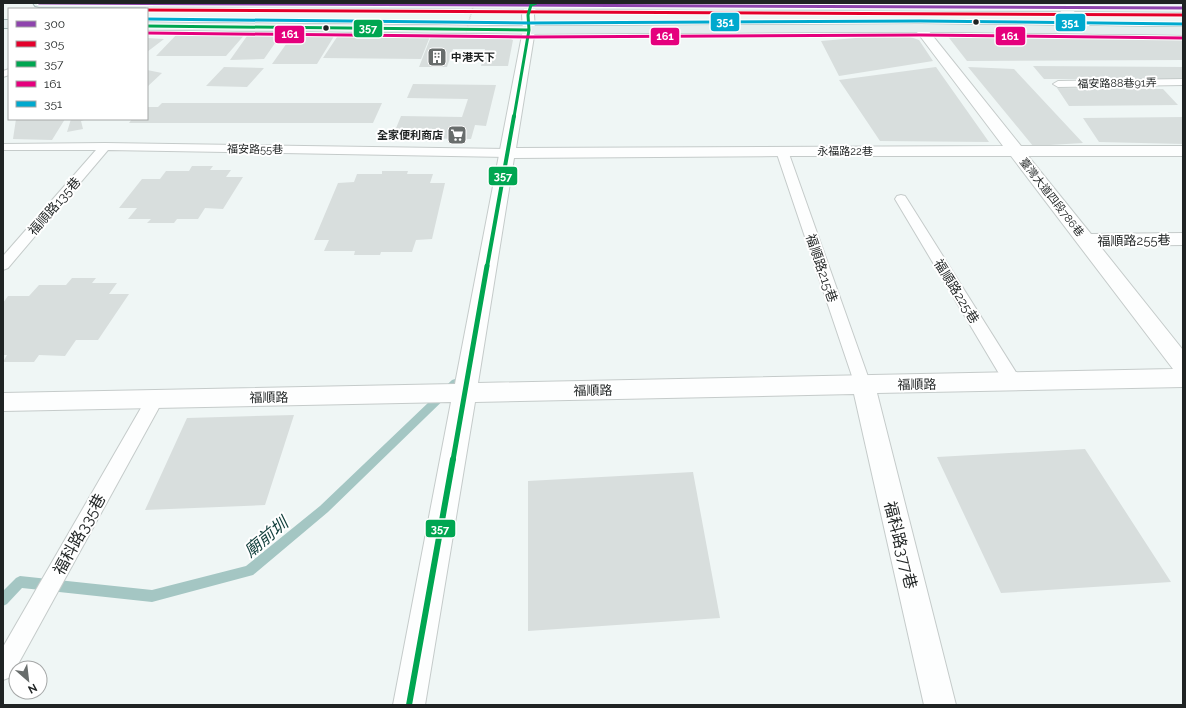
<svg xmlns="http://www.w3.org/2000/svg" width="1186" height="708" font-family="Raleway,'Noto Sans TC',sans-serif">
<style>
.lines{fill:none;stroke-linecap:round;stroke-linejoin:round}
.stream{fill:#a4c6c3;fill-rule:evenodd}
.building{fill:#d8dedd}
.lane-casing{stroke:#c5cbca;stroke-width:2}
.street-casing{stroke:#c5cbca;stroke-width:2}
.primary-casing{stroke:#a2b6b5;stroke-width:2}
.lane{fill:#fdfefe;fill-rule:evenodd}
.street{fill:#fdfefe;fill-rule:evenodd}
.primary{fill:#e4eeee;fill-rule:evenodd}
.path-bridge{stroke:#d0d3d2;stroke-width:1.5;stroke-dasharray:1 1;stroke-linecap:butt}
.bus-1-casing{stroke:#fff;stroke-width:5}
.bus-2-casing{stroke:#fff;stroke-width:5}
.bus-3-far3-casing{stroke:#fff;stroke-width:5}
.bus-3-far2-casing{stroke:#fff;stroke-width:6}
.bus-3-far1-casing{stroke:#fff;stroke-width:8}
.bus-3-casing{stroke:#fff;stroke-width:10}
.bus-4-casing{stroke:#fff;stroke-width:5}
.bus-5-casing{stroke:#fff;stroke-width:5}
.bus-1{stroke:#8e44ad;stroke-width:3}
.bus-2{stroke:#e4002b;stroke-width:3}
.bus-3-far3{stroke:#00a651;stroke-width:3}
.bus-3-far2{stroke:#00a651;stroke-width:4}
.bus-3-far1{stroke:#00a651;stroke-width:5}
.bus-3{stroke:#00a651;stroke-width:6}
.bus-4{stroke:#e5007d;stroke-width:3}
.bus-5{stroke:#00a9ce;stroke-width:3}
.bus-dot{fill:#1f2323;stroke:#fff;stroke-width:1.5}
.labels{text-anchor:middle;stroke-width:4;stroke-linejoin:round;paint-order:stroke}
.far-poi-label{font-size:11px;font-weight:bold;fill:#1f2323;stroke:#fff;text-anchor:start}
.far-street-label{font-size:11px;fill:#1f2323;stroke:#fff}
.street-label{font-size:13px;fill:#1f2323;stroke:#fff}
.near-street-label{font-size:16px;fill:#1f2323;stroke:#fff}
.near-water-label{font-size:17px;font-style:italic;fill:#103d3a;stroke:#fff}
.line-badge{stroke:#fff;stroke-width:1.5}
.badge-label{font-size:11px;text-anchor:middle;font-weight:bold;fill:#fff}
</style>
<rect width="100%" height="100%" fill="#eff6f5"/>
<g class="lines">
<path class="stream" d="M455,379l3,1 2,3 -2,3 -130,126 -75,63 -101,27 -130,-14 -15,16 -4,2v-15l13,-13 4,-2 132,14 94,-24 74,-60 132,-126z"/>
</g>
<path class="building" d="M180,31l67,1 -21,24h-70z
M294,33h42l-19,31h-45z
M339,34h92l-10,25 -98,-1z
M432,34h69l12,6 -5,26h-27l4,-17h-32l-6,18h-28z
M902,34l17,6 14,21 -94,15 -18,-35z
M946,34l237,3v23l-216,1z
M247,36h33l-16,23 -34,1z
M147,38l17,1 -17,13z
M1033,66l150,1v12h-139z
M224,67l40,1 -17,19 -41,-1z
M936,67l53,75 -109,-1 -41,-61z
M968,67l46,2 69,74 -50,3z
M147,70l15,3 -15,14z
M413,84l83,1 -10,41 -11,-1 -4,14 -79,-1 9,-22 61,1 6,-18 -61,-1z
M1057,88l106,1 15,16 -109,1z
M162,103h220l-9,20h-244l3,-4h15v-12h11z
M1183,117v27l-84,-2 -16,-24z
M16,119h49l-13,21 -39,-1z
M71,119h16l-6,2 2,8 -16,3z
M192,166h21l-3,4h21l-5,7h17l-20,32 -18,-1 -7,11h-21l-3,4h-27l4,-4h-23l9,-11h-18l23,-29h18l6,-8h23z
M382,171h26l-1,3h26l-3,9h15l-13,56 -16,1 -4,12h-31l-1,3h-26l1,-4h-31l5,-11h-15l24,-57 16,-1 3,-8h25z
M72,278h24l-4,5h25l-8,11h20l-31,46h-22l-11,16 -26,-1 -5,7h-31l4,-7h-4v-52l5,-7h21l10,-11h27z
M294,415l-29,90 -120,5 42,-92z
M1085,449l86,133 -170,11 -64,-136z
M693,472l27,146 -192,13v-150z"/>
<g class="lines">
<defs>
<path id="lane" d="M9,69v6l-6,2v-6z
M1183,79v6l-125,2 -5,-3 5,-3z
M105,143l402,6 4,2 2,2 -2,2 -4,2 -399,-7 -100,118 -5,2v-14l93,-106h-93v-6z
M782,147l4,2 2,2 83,234 -2,5 -6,2 -6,-2 -2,-5 -79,-234 2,-2z
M901,195l4,1 2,3 112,178 2,5 -2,5 -6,1 -6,-1 -112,-188 2,-3z
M155,392l6,2 2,5 -2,5 -150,273 -8,3v-33l146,-253z"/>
<path id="street" d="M526,3h16l-6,4 -2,8 1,15 -19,118 487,-2 -89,-118 2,-3h8l97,121h162v10h-155l63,78 92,-1v12l-83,1 83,104v37l-306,6 79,312h-32l-70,-311 -379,8 -50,303h-32l58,-303 -448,9v-18l452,-9 68,-354 -1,-15zM782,156h229l162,213 -695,14 36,-225z
M1052,3h13l26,24 2,3 -2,3h-8z"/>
<path id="primary" d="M33,3l1150,1v8l-1144,-5 -4,-1z
M3,20h6v8h-6z
M147,22l382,4 391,-2 263,3v8l-263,-3 -391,2 -382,-4z"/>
</defs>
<use href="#lane" class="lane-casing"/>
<use href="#street" class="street-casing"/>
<use href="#primary" class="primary-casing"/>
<use href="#lane" class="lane"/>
<use href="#street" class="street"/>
<use href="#primary" class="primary"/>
<path class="path-bridge" d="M466,32l8,-29"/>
<defs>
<path id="bus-1" d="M39,3l1144,5"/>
<path id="bus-2" d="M147,10l1036,5"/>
<path id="bus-3-far3" d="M147,26l382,4
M514,117l15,-87 -1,-15 3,-10 5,-2"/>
<path id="bus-3-far2" d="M487,267l27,-151"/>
<path id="bus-3-far1" d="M453,460l34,-194"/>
<path id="bus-3" d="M409,705l44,-246"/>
<path id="bus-4" d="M147,33l382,4 391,-2 263,3"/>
<path id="bus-5" d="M147,19l382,4 391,-2 263,3"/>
</defs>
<use href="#bus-1" class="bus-1-casing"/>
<use href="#bus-2" class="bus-2-casing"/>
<use href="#bus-3-far3" class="bus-3-far3-casing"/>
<use href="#bus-3-far2" class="bus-3-far2-casing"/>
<use href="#bus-3-far1" class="bus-3-far1-casing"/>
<use href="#bus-3" class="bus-3-casing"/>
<use href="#bus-4" class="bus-4-casing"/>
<use href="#bus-5" class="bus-5-casing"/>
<use href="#bus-1" class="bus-1"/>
<use href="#bus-2" class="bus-2"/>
<use href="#bus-3-far3" class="bus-3-far3"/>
<use href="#bus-3-far2" class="bus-3-far2"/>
<use href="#bus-3-far1" class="bus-3-far1"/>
<use href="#bus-3" class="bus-3"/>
<use href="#bus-4" class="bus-4"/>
<use href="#bus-5" class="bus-5"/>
</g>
<defs>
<symbol id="building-square" viewBox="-11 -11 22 22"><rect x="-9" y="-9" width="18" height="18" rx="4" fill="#686d6c" stroke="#fff"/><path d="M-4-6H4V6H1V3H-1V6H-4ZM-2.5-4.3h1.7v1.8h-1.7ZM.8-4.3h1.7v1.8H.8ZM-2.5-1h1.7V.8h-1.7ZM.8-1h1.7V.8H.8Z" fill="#fff"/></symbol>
<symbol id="supermarket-square" viewBox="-11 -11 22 22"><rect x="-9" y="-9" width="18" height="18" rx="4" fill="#686d6c" stroke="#fff"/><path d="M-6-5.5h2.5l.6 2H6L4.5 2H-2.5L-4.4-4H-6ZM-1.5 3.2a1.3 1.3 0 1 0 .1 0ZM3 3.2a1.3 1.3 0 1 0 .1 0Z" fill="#fff"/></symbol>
</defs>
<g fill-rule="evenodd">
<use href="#building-square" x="426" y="46" width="22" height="22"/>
<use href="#supermarket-square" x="446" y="124" width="22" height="22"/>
</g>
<g class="bus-dot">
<circle cx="976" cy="22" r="3.5"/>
<circle cx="326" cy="28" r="3.5"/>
</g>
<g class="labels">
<g class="far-poi-label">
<text x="451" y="61">中港天下</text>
<text x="443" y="139" text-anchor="end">全家便利商店</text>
</g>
<g class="far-street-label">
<text transform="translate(1117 83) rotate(-1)" y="4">福安路88巷91弄</text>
<text transform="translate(255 149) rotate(1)" y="4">福安路55巷</text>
<text x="845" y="155">永福路22巷</text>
<text transform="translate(1052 197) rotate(52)" y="4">臺灣大道四段786巷</text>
</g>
<g class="street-label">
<text transform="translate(54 206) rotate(-49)" y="5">福順路135巷</text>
<text transform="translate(1134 240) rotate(-1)" y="5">福順路255巷</text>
<text transform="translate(822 268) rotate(71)" y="5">福順路215巷</text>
<text transform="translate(957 291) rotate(58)" y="5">福順路225巷</text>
<text transform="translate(917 384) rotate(-1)" y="5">福順路</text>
<text transform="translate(593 390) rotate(-1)" y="5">福順路</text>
<text transform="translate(269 397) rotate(-1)" y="5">福順路</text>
</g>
<g class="near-street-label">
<text transform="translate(79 534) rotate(-61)" y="6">福科路335巷</text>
<text transform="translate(901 545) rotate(76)" y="6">福科路377巷</text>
</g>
<g class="near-water-label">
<text transform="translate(266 537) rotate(-40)" y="6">廟前圳</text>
</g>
</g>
<g class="line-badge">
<rect x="710" y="12" width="30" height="20" rx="4" fill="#00a9ce"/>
<rect x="1055" y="13" width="31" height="19" rx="4" fill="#00a9ce"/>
<rect x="353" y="19" width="30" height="19" rx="4" fill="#00a651"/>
<rect x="274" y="25" width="31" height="19" rx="4" fill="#e5007d"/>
<rect x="995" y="26" width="31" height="20" rx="4" fill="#e5007d"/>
<rect x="650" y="27" width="30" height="19" rx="4" fill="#e5007d"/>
<rect x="488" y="166" width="30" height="20" rx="4" fill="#00a651"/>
<rect x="425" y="519" width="31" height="19" rx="4" fill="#00a651"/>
</g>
<g class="badge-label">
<text x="725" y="26">351</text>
<text x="1070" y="27">351</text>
<text x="368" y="32">357</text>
<text x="290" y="38">161</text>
<text x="1010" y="40">161</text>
<text x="665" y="40">161</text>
<text x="503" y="180">357</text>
<text x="440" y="533">357</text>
</g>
<rect width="1186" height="708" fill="none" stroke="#1f2323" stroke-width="8"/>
<rect x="8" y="8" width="140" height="112" fill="#ffffff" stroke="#a5a7a7"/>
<rect x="16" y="21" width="20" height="6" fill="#8e44ad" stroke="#a5a7a7"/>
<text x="44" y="28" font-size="12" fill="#1f2323">300</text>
<rect x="16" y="41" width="20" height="6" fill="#e4002b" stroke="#a5a7a7"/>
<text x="44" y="48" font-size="12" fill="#1f2323">305</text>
<rect x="16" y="61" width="20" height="6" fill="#00a651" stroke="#a5a7a7"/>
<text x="44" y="68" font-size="12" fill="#1f2323">357</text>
<rect x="16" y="81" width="20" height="6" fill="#e5007d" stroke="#a5a7a7"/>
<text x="44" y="88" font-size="12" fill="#1f2323">161</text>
<rect x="16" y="101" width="20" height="6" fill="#00a9ce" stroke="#a5a7a7"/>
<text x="44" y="108" font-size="12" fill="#1f2323">351</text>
<g transform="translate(28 680) rotate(152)"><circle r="19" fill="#ffffff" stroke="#a5a7a7"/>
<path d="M0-3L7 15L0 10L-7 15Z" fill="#686d6c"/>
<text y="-6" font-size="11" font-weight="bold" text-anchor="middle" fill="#1f2323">N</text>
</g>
</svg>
